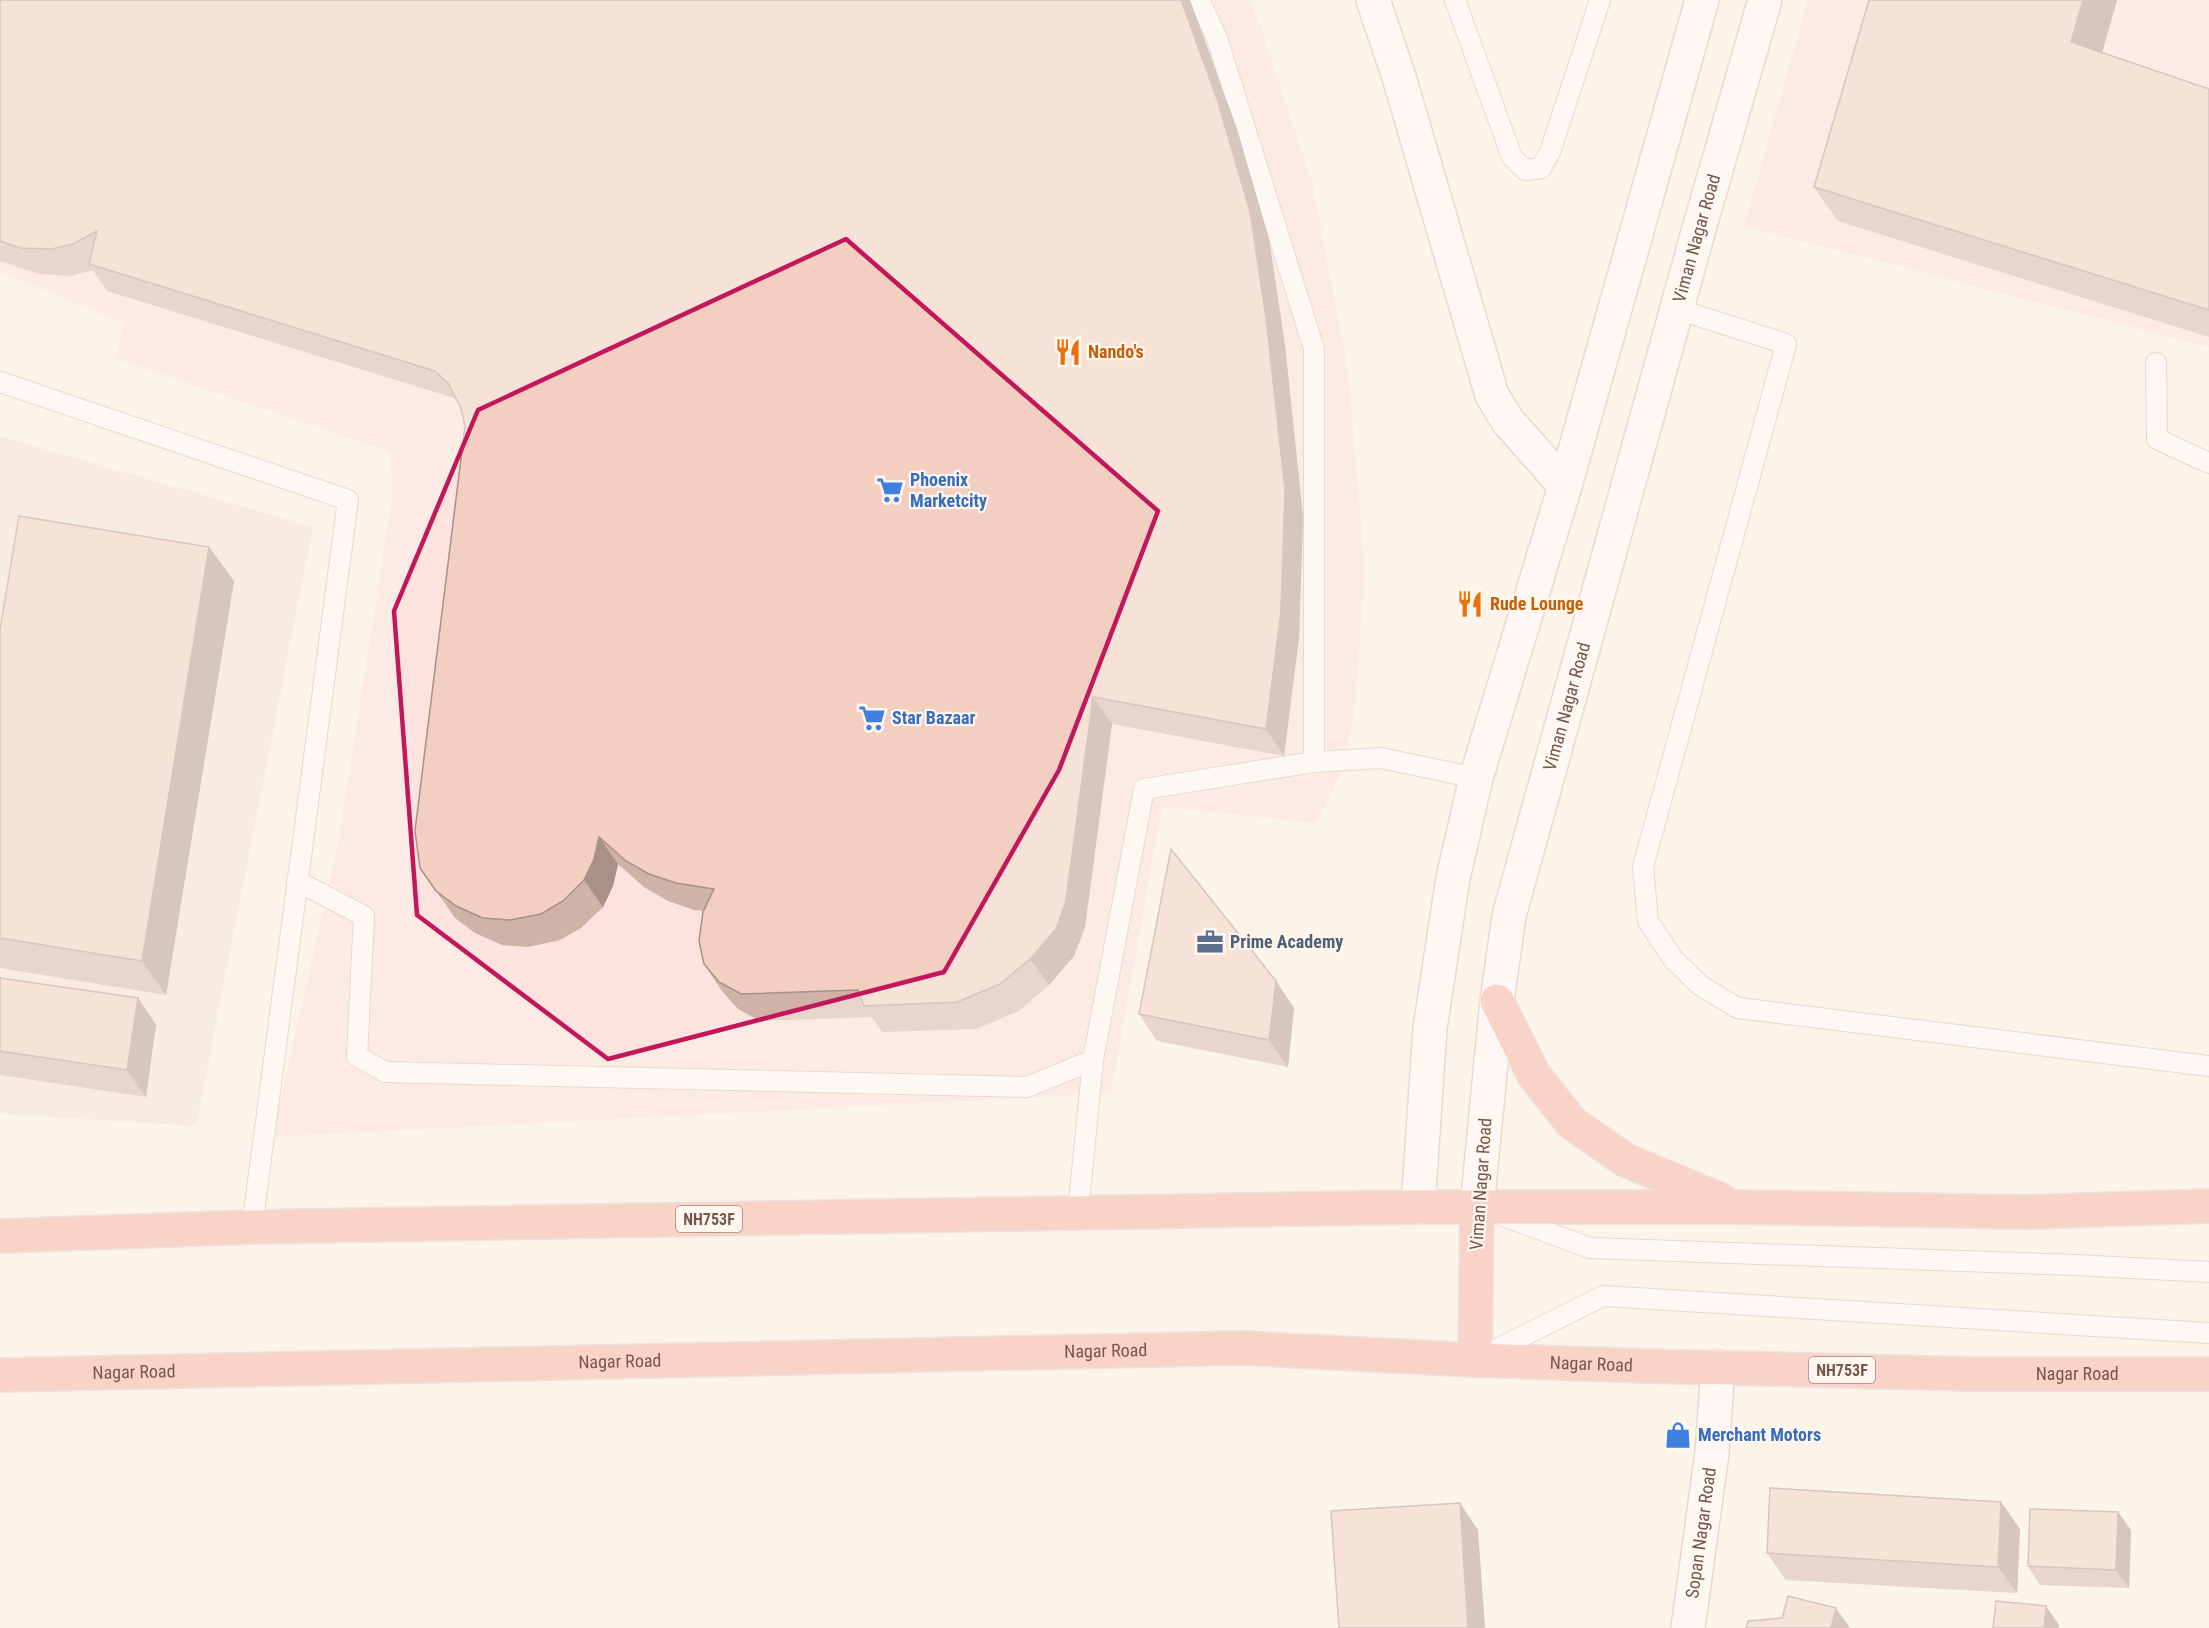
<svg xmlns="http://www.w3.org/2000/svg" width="2209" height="1628" font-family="'Roboto Condensed',sans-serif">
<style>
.residential{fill:#f4e4d7}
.commercial{fill:#fce3dd}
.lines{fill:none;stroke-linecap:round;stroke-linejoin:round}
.lane-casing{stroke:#d1bbb1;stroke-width:22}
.street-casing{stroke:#d1bbb1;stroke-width:36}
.secondary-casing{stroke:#d4bbae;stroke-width:36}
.highway-casing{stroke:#d9d0cd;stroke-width:36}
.lane{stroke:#fff;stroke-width:20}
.street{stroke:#fff;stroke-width:33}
.secondary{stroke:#fff;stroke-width:33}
.highway{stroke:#f5ada1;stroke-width:33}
.wall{fill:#d0b2a6}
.shaded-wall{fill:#a99187}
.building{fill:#f2cfc1;stroke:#a99187;stroke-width:1.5}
.marked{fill:none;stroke:#c2185b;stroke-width:4.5;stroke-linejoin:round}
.labels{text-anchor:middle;stroke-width:4.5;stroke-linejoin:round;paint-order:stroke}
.shield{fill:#fff7ef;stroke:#a0877d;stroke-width:1.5}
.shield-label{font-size:16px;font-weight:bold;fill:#77574c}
.street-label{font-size:18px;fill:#77574c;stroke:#fff7ef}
.food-label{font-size:18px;font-weight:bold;fill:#c56008;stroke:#fff7ef;text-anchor:start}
.shop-label{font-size:18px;font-weight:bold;fill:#366cbe;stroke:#fff7ef;text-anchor:start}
.service-label{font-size:18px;font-weight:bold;fill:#4e5e75;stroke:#fff7ef;text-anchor:start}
</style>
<rect width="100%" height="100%" fill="#fcf3e9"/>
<path class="residential" d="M0,436l313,91 -117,599 -196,-12z"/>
<path class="commercial" d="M5,0h1244l9,19 54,163 36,189 17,202 -11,143 -14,59 -23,48 -155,-16 -51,286 -839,44 66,-292 55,-353 -3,-40 -275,-94 9,-35 -124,-51v-256z
M1808,0h401v347l-465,-121z"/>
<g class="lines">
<defs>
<path id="lane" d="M1199,0l18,38 97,311v413
M1455,0l57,157 13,13 16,-2 9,-16 50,-152
M1677,309l109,35 -143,523 5,54 25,38 28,27 37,22 471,58
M2156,363l1,76 52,24
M0,382l348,118 -96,727
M297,881l67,35 -7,140 28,16 642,15 66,-27 51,-271 170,-27 67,-4 95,20
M1078,1212l15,-152
M1498,1214l92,34 486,17 133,7
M1483,1356l120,-60 606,37"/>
<g id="street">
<path id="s1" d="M1688,1628l24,-175 6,-86"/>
</g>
<g id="secondary">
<path d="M1373,0l26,77 93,318 15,25 58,66"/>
<path d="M1418,1207l12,-179 23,-150 23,-100 89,-292 137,-486"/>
<path id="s2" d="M1477,1207l20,-206 12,-85 188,-680 68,-236"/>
</g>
<g id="highway">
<path d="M1497,1001l37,74 37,47 54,38 96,40"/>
<path d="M0,1236l252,-9 1166,-20h319l291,5 181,-6"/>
<path d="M1475,1360l2,-153"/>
<path id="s3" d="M0,1375l1242,-27 233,12 170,6 327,8h237"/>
</g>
</defs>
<use href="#lane" class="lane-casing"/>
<use href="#street" class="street-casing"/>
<use href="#secondary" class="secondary-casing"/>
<use href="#highway" class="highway-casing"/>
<use href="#lane" class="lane"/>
<use href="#street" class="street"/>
<use href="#secondary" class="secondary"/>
<use href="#highway" class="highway"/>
</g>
<path class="wall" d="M0,0h1190l47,129 32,110 16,106 18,172 -4,121 -15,118 -172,-32 -27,203 -11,29 -25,29 -30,26 -43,18 -94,3 -10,-15 -112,4 -22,-12 -16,-18 -18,-27 -1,-53 -9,-1 -26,-9 -24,-14 -26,-23 -5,22 -10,21 -22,21 -21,12 -32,7 -26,-2 -27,-12 -20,-15 -35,-50 45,-442 -4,-18 -3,-6 -4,-4 -347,-107 -14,-21 -22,6 -32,-2 -39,-13z
M1869,0h248l-15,53 107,36v248l-371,-116 -24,-34z
M234,581l-68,414 -166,-27v-338z
M0,978l138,20 18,27 -10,72 -146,-22z
M1276,981l18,27 -6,59 -131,-26 -18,-27z
M2001,1502l19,27 -3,64 -231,-13 -19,-27z
M2131,1530l-2,58 -89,-3 -12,-19z"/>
<path class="shaded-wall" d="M1181,0h9l47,129 32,110 16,106 18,172 -4,121 -15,118 -18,-27z
M2083,0h34l-22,77 -24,-35z
M209,547l25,34 -68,414 -24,-34z
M1093,697l19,27 -27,203 -11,29 -25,29 -19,-26z
M599,837l19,27 -5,22 -10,21 -19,-27z
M1276,981l18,27 -6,59 -19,-27z
M138,998l18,27 -10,72 -19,-27z
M2001,1502l19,27 -3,64 -19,-26z
M1460,1503l18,27 7,98h-17z
M2118,1512l13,18 -2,58 -13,-18z
M2046,1606l13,19v3h-15z
M1836,1608l14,20h-19z"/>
<path class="building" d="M0,0h1181l37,102 32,110 16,106 19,172 -4,121 -15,118 -173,-32 -27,203 -10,29 -26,30 -30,25 -43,18 -93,4 -6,-16 -117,4 -22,-12 -15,-18 -5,-23 4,-29 11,-23 -38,-6 -27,-9 -23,-13 -27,-24 -5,22 -10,21 -21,21 -22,13 -31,6 -27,-2 -27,-12 -20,-15 -16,-23 -5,-37 50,-405 -4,-18 -13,-25 -13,-12 -346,-107 8,-33 -24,13 -21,5 -31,-1 -21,-7z
M1869,0h214l-12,42 138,47v221l-395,-123z
M19,516l190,31 -67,414 -142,-23v-308z
M1171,849l105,132 -7,59 -130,-26z
M0,978l138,20 -11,72 -127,-19z
M1770,1488l231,14 -3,65 -231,-14z
M1460,1503l8,125h-129l-8,-117z
M2030,1509l88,3 -2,58 -88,-4z
M1788,1596l48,12 -5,20h-85l2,-7 34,-3z
M1996,1601l50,5 -2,22h-51z"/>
<path d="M0 0H2209V1628H0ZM846,239l312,272 -99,259 -115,202 -336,87 -191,-144 -23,-304 84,-201z" fill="#fcf3e9" fill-opacity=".55" fill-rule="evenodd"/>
<path class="marked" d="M846,239l312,272 -99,259 -115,202 -336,87 -191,-144 -23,-304 84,-201z"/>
<defs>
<symbol id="restaurant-bare" viewBox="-9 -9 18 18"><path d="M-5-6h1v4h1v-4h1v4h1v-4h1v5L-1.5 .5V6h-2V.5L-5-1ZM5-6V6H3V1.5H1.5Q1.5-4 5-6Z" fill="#e8710a" stroke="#fff7ef" stroke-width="2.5" paint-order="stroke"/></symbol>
<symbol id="supermarket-bare" viewBox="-9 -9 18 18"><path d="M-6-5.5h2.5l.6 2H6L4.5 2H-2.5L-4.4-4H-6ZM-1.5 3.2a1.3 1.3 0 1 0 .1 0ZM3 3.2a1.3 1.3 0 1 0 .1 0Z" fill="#3f7fe0" stroke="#fff7ef" stroke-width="2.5" paint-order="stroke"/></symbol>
<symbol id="office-bare" viewBox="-9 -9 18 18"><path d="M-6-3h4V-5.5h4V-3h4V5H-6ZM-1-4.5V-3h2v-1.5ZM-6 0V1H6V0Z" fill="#5c6f8a" stroke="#fff7ef" stroke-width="2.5" paint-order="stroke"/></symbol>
<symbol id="shop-bare" viewBox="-9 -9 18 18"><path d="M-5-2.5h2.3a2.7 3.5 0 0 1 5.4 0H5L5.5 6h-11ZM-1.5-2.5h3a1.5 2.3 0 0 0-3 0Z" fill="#3f7fe0" stroke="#fff7ef" stroke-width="2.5" paint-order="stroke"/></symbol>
</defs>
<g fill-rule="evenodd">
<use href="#restaurant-bare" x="1049" y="333" width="38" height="38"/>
<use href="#supermarket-bare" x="871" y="471" width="38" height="38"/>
<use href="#restaurant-bare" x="1451" y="585" width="38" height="38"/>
<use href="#supermarket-bare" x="853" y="699" width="38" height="38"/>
<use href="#office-bare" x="1191" y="923" width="38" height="38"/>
<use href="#shop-bare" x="1659" y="1416" width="38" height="38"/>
</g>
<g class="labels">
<g class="shield">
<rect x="676" y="1206" width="66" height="26" rx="4.5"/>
<rect x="1809" y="1357" width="66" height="26" rx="4.5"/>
</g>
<g class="shield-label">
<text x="709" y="1225">NH753F</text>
<text x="1842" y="1376">NH753F</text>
</g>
<g class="street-label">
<text dy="6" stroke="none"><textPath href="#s2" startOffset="996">Viman Nagar Road</textPath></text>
<text dy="6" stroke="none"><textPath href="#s2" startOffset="510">Viman Nagar Road</textPath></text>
<text transform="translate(1481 1184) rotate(-86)" y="6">Viman Nagar Road</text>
<text dy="6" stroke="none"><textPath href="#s3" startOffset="1106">Nagar Road</textPath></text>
<text dy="6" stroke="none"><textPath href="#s3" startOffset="620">Nagar Road</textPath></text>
<text dy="6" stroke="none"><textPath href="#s3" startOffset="1592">Nagar Road</textPath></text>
<text dy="6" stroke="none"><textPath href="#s3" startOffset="134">Nagar Road</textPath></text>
<text dy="6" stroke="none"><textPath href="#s3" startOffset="2078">Nagar Road</textPath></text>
<text dy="6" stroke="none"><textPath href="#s1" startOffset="96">Sopan Nagar Road</textPath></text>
</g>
<g class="food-label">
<text x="1088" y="358">Nando's</text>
<text x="1490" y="610">Rude Lounge</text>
</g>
<g class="shop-label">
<text x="910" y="486">Phoenix<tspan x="910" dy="21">Marketcity</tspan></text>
<text x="892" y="724">Star Bazaar</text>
<text x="1698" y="1441">Merchant Motors</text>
</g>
<g class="service-label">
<text x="1230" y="948">Prime Academy</text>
</g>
</g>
</svg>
